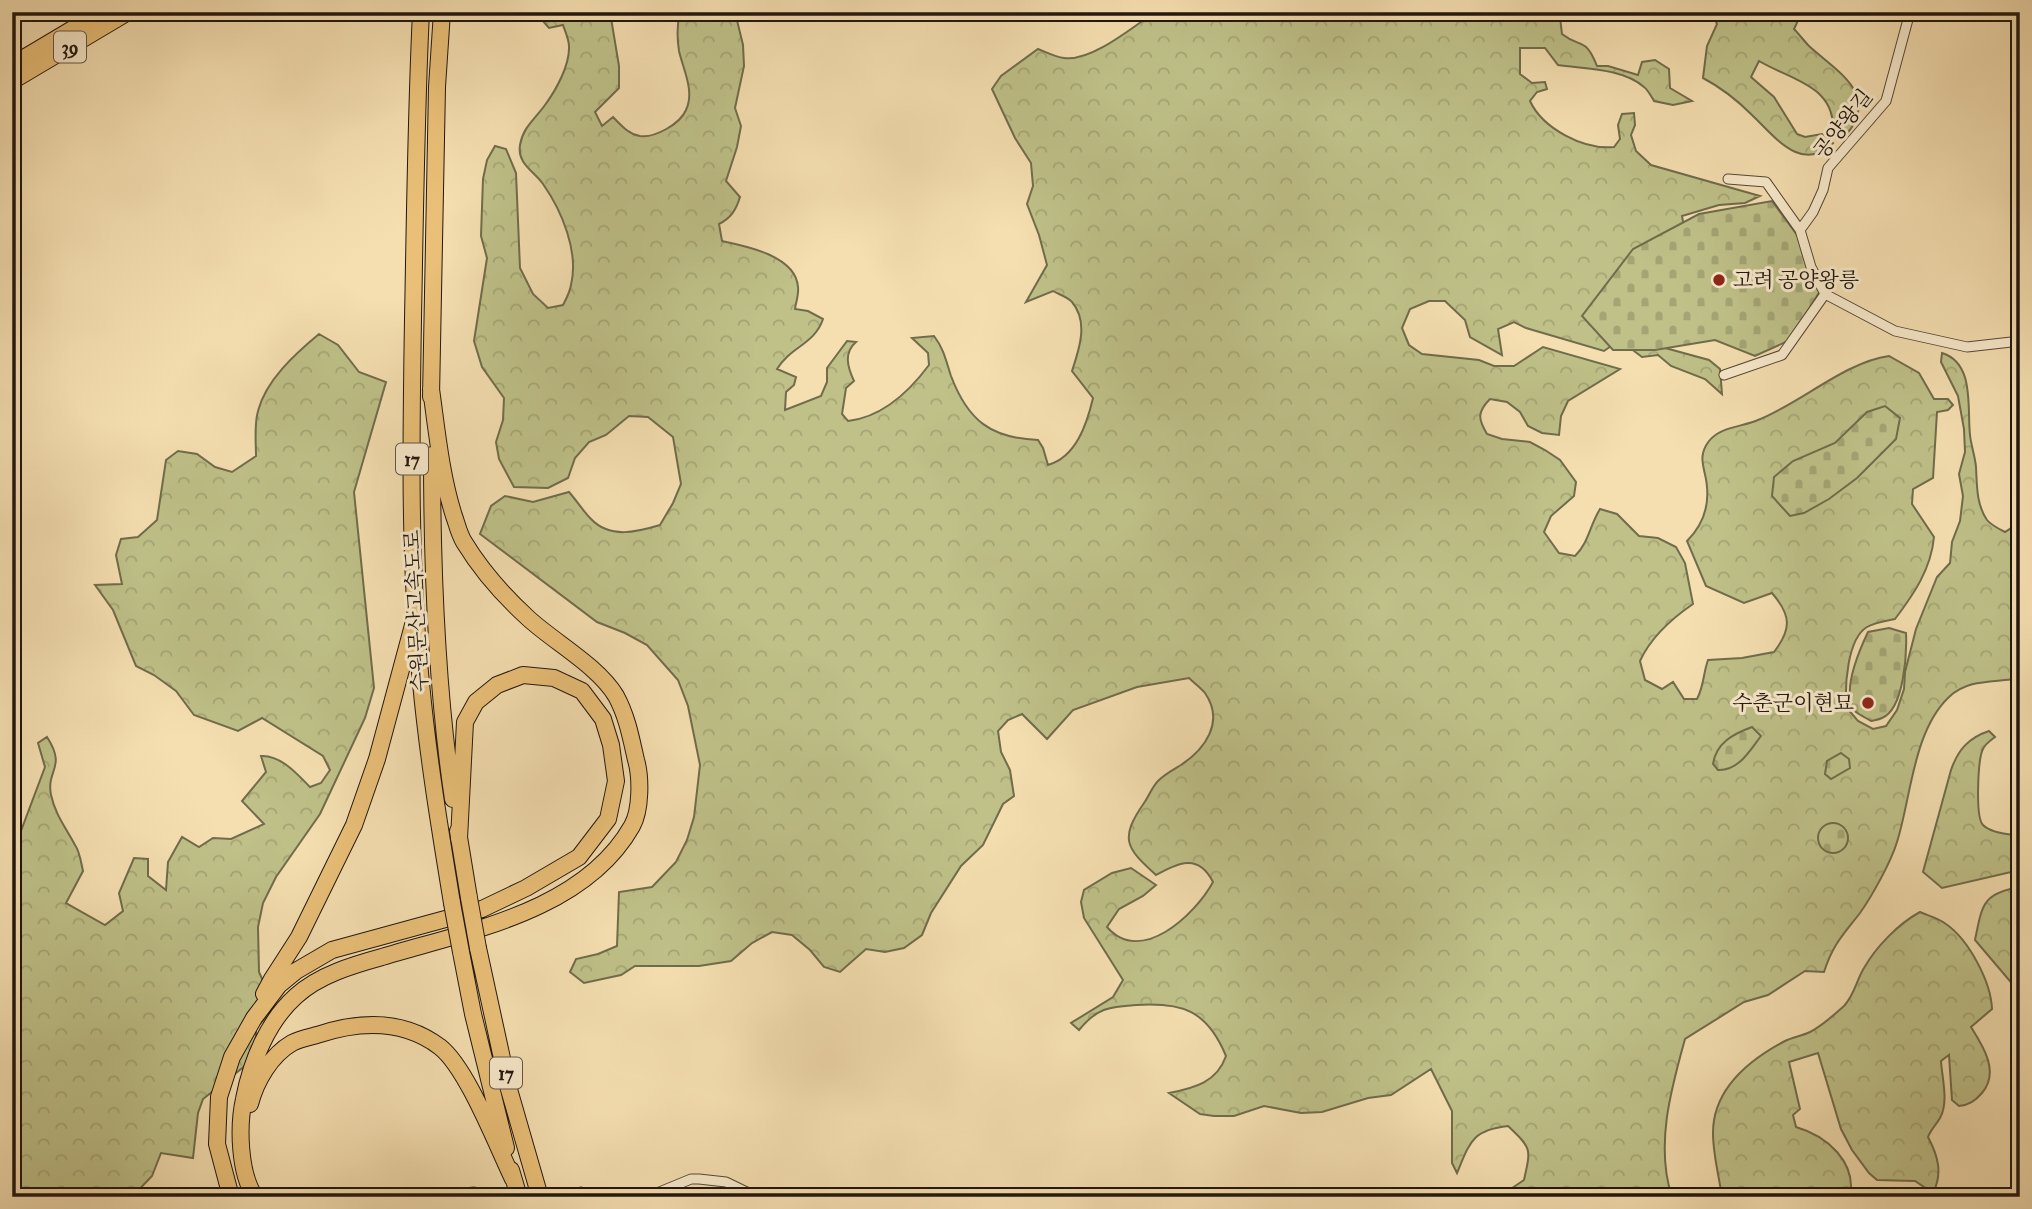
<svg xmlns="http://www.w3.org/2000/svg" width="2032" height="1209" font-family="'IM FELL Double Pica','Noto Serif KR',serif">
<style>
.forest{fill:url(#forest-crowns);stroke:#706c4c;stroke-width:2}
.cemetery{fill:url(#cemetery-stones);stroke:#706c4c;stroke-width:2}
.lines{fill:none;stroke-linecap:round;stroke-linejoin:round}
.street-tunnel{stroke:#cab791;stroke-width:9;stroke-dasharray:9 4.5;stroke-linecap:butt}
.street-casing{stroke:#554838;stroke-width:11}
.highway-casing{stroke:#20160f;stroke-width:18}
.street{stroke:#f8eacc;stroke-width:9}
.highway{stroke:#eac078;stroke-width:16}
.highway-bridge-casing{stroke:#20160f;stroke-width:18;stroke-linecap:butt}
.highway-bridge{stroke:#eac078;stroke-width:16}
.poi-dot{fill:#8f2418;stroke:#f8eacc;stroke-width:2.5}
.labels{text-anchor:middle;stroke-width:6;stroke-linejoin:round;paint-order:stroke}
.shield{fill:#f8eacc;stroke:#615648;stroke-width:2}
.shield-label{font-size:19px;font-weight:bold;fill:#20160f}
.street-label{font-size:21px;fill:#20160f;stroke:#f8eacc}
.poi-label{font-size:21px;fill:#20160f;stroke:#f8eacc;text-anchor:start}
</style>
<defs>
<pattern id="forest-crowns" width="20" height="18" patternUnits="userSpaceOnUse" patternTransform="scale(1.75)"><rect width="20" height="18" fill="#bfc189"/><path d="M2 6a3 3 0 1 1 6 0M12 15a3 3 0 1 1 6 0" fill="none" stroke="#a4a575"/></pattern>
<pattern id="cemetery-stones" width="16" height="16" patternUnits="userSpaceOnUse" patternTransform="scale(1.75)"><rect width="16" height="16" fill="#bfc189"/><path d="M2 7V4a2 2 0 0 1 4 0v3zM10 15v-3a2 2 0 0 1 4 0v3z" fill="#a4a575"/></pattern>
</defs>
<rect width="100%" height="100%" fill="#f5dfb1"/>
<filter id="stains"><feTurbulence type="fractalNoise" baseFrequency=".00286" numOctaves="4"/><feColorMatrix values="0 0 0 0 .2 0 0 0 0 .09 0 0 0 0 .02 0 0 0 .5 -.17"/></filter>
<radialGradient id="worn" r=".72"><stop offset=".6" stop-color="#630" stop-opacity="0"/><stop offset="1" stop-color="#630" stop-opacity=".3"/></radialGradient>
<path class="forest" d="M545,12h65l9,54v22l-24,24 7,14 11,-9c8,8 15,17 27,19 15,2 40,-12 46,-26 9,-19 -3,-41 -7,-59 -2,-13 -2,-27 1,-39h55l8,33 1,21 -9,42 6,18 -4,21 -11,34 14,16c-4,13 -9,21 -21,27l3,17c24,5 74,15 76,46 1,7 -2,15 -3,22l13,2 15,8c-8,25 -33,28 -46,50l19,8 -2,8 -8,7 -1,18 36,-14 6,-14v-14l20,-27 9,1c-13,11 -8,26 -2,39l-8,7 -4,26 6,7c34,-4 61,-29 81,-56l-1,-12 -16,-15 22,-2c10,13 12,25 17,40 17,45 40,62 87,64l5,8 5,17c28,-8 39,-41 45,-67l-21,-27c7,-21 17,-49 0,-69 -4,-5 -14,-8 -19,-11l-27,11 21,-37 -8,-30 -12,-31 6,-18 -2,-23 -16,-25 -23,-49 9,-13 37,-27c8,3 17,8 26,9 27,4 69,-31 91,-46h409l-4,5 2,17c19,15 23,2 35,32h11l30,9 4,-13 13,-2 14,9 1,19 22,13 -19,4 -19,-4c-3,-5 -6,-11 -10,-14 -21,-19 -60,-18 -86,-22l-13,-17h-25v26l12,9 13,-1 2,7 -10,3 -7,9c13,28 54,49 84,46l6,-8 -2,-14 4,-11 12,-1 1,12 -4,10 5,16 15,14 109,31 -15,7 -26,2 -37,11 6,33 -30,97 51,14 11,9 2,25 -17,-15 -34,-13 -13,-11 -16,2 -12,-9 -16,-4 -10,7 -78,-23 -12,-6 -16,7 4,26 -32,-18 -5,-17 -20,-19h-16l-19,8 -8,19 7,17 13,9 57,6 15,6h20l29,-19 77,22 -52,32 -7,15 -2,19 -17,-2 -14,-7 -8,-14 -13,-10 -17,-3c-13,13 -12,20 -3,35l15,5 28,3 15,8 15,10 16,22 -2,14 -23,20 -7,16 15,21 16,3c14,-14 14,-29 25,-47l17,5 22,22 19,2 18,9 9,16 8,41c-22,15 -42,33 -53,57l5,19 17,9 11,-7 11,17h13c7,-13 6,-25 11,-39l34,-2 32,-6c18,-23 17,-37 -2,-59l-28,10 -38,-17 -19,-45c14,-14 22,-33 20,-54 -1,-18 -11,-29 2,-46 12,-15 34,-14 49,-21 43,-17 87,-58 131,-64l30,17 15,26h14l5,6 -5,5 -11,2 -4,66 -20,11 -1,15 22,33c-3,32 -20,57 -39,82 -9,2 -19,3 -28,8 -20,12 -22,59 -21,80l12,14 15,8 13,-3 11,-16 7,-21 1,-17 11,-43 21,-52 13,-14 2,-21 8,-21 3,-25 -4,-22 6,-22 -1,-23 -6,-33 -17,-34 1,-9c33,10 25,55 28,82 1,10 5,21 6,32 1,17 0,37 11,53 4,5 12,9 18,12l9,-6 6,-18v170c-25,5 -51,0 -71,19 -36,34 -38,101 -52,145 -6,20 -25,54 -37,71 -17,22 -27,31 -36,59l-19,-1 -37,24 -24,7 -59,37c-14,50 -30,107 -13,158h-173l25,-17c7,-32 8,-31 -16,-54 -36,4 -38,16 -51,47l-5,-10v-52l-21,-42 -40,26 -23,3 -46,14 -21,1 -37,-7 -30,10h-20l-14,-2 -31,-21c26,-5 48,-11 57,-37 -19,-46 -44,-54 -90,-51 -28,2 -39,3 -57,25l-8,-7 42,-26 10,-17 -39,-62 -3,-16 3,-12 28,-17 19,-5 25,17 -13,11 -24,13 -12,18c34,39 88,-12 106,-45 -15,-29 -34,-19 -57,-7 -30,-27 -37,-36 -12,-72 5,-7 8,-16 14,-22 7,-7 15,-11 23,-16 24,-16 44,-43 24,-72 -4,-5 -11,-10 -16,-15l-52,9 -64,23 -26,29 -25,-25 -14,6 -10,11 3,21 9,18 4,26 -11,8 -20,41 -22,21 -30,47 -9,22 -18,13 -19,4 -19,-3 -26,23 -16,-5 -14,-17 -18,-15 -20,-3 -20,11 -21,18 -32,5h-64l-14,9 -37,8 -14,-11 6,-13 22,-5 19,-8 2,-54 33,-5 24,-25 11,-22 7,-23 6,-52 -12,-59 -10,-26 -31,-35 -22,-12 -28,-11 -117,-88 11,-28 14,-10 28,6 36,-10c8,9 14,19 22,27 19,20 46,13 69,6l13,-22 8,-19 -8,-47 -25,-20 -19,-1 -23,19 -17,7 -14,16 -7,20 -20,10 -34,-1 -15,-28 -3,-17 7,-22 1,-22 -22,-31 -8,-26 13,-83 -6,-22 2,-57 4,-19 8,-14 11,3 10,24 4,95 13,26 15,14 15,-3c3,-6 7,-13 8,-20 8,-33 -9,-74 -28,-101 -9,-13 -26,-20 -23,-39 3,-18 15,-26 25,-40 11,-15 25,-40 24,-59 0,-6 -4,-15 -6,-21l-14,3 -7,-8z
M1712,12h90l-8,17c5,5 10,12 15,17 27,25 72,48 37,89l-13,-8c0,-42 -44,-48 -74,-66l-8,16 23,20 23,37 8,3 17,-3 11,9c-31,31 -58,-6 -81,-28 -15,-15 -30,-27 -49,-37l4,-32 10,-22z
M319,334l19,11 21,27 27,10 -32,110 20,196 -9,30 -45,96 -44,63 -13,26 -5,24 1,45 16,36 -19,20v14l-10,23 -43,34 -5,14 -5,45 -32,-5 -9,23 -20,21h-120v-354l4,1 29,-77 -7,-24 9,-6c20,31 -1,32 4,58 4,19 15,33 24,50 5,7 6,18 8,26l-17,32 39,22 18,-14 -4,-18 15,-35 14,1v17l18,14 2,-28 14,-25 17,10 14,-9 18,1 33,-15 -22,-23 24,-29 -5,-16c20,-1 36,18 49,31l11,-4 9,-13 -7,-14 -61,-38 -24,13 -44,-16 -18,-24 -22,-16 -18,-9 -23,-56 -18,-25 27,-1 -6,-29 5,-16 17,-2 19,-17 9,-60 12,-9 19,3 18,13 17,5 24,-16c0,-14 -2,-31 2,-45 8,-31 37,-57 61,-77z
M1989,731l6,6c-4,3 -10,7 -12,12 -5,9 -8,68 0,76 7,7 21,9 31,10l6,-4v39l-78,18 -19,-16 28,-102c7,-20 17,-32 38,-39z
M2020,887v106l-45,-53c7,-34 7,-47 45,-53z
M1920,912c9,4 18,6 26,12 23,16 45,58 46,85l-21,18c12,19 29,45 11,66 -7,8 -13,12 -23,13l-7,-6 -3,-45 -8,6c1,17 8,41 -1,57 -4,7 -9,11 -12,19 10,19 15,36 5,56l-18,-12 -38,-1 -8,-7 -17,-23 -11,-21 -23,-76 -29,9 11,47 -7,6 3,12c31,9 61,35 54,70h-128c-3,-21 -9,-42 -9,-64 0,-44 36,-73 72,-92 8,-4 17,-5 25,-9 12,-6 24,-17 34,-26 11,-12 12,-25 20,-38 12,-21 34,-44 56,-56z"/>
<path class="cemetery" d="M1772,201l31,42 17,48 -30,49 -35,16 -40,-16 -60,10h-42l-31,-34 51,-67 66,-35z
M1885,406l15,12 -4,21 -39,39 -28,21 -25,14 -14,3 -18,-20 2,-19 19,-16 42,-18 32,-31z
M1889,628l17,5c1,21 -2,76 -24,85 -4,2 -8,2 -11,3 -5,-3 -11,-6 -15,-9 -16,-18 3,-61 12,-80z
M1752,727l9,9c-11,14 -22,35 -43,34l-5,-6c3,-21 20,-30 39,-37z
M1841,753l8,6 1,9 -19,11 -6,-5 2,-13z
M1818 838a15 15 0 1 1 30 0a15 15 0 1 1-30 0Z"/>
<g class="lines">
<path class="street-tunnel" d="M474,1192h107"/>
<defs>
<path id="street" d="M1910,12l-24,89 -58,67 -5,22 -10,22 -13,18 11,37 14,27 70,37 72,16 53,-6
M1728,179l38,3 34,48
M1724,375l58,-20 43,-61
M581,1192l10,5
M427,1197l47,-5
M633,1197l24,-4 34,-14h8l27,3 31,15"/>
<path id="highway" d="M421,12c-5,102 -6,204 -8,307 -2,121 -4,243 8,364 7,74 19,147 31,220
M12,65l89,-53
M12,81l116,-69
M431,397l6,-310 5,-75
M432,455c0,114 4,231 21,344
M458,831l11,67
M478,948l30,138 32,111
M461,952l12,62 33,134
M264,994l8,-15 27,-42 55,-112 23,-66 36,-134
M250,1104c6,-23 21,-49 42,-61 7,-4 17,-6 25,-8 42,-14 86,-16 123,12 27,21 57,99 73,132
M511,1170l8,27
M231,1197l-14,-53 2,-47 13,-40 22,-39 25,-33 17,-14 36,-21 150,-41 44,-21 53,-31 29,-38 8,-38 -5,-36 -8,-26 -21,-28 -28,-13 -31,-3 -26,10 -21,17 -11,20 -6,117
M255,1197c-16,-24 -17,-71 -11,-98 7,-37 24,-78 52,-103 23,-21 57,-31 86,-39 86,-26 202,-46 250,-131 9,-16 9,-49 4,-66 -5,-22 -9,-44 -20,-64 -18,-30 -62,-54 -88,-78 -24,-22 -47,-48 -64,-76 -5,-8 -7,-18 -10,-26 -13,-41 -17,-84 -23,-127"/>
</defs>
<use href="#street" class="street-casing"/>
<use href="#highway" class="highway-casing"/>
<use href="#street" class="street"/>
<use href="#highway" class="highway"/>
<defs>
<path id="highway-bridge" d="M469,898l9,50
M452,903l9,49"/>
</defs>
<use href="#highway-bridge" class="highway-bridge-casing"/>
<use href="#highway-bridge" class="highway-bridge"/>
</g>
<g class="poi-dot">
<circle cx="1719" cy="280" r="7"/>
<circle cx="1868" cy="703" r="7"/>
</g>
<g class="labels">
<g class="shield">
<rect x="54" y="31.5" width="32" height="31" rx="5"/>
<rect x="396" y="443.5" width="32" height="31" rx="5"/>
<rect x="490" y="1057.5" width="32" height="31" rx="5"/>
</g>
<g class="shield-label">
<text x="70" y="54">39</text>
<text x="412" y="466">17</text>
<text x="506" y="1080">17</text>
</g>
<g class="street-label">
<text transform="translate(1843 124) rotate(-52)" y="7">공양왕길</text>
<text transform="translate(416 611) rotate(-93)" y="7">수원문산고속도로</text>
</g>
<g class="poi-label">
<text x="1733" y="287">고려 공양왕릉</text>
<text x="1854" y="710" text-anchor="end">수춘군이현묘</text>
</g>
</g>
<rect width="2032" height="1209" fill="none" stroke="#f5dfb1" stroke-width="42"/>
<rect x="14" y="14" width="2004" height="1181" fill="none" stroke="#20160f" stroke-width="3.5"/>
<rect x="21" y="21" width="1990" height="1167" fill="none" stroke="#20160f" stroke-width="2"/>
<rect width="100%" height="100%" filter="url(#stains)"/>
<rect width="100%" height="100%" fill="url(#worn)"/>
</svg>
